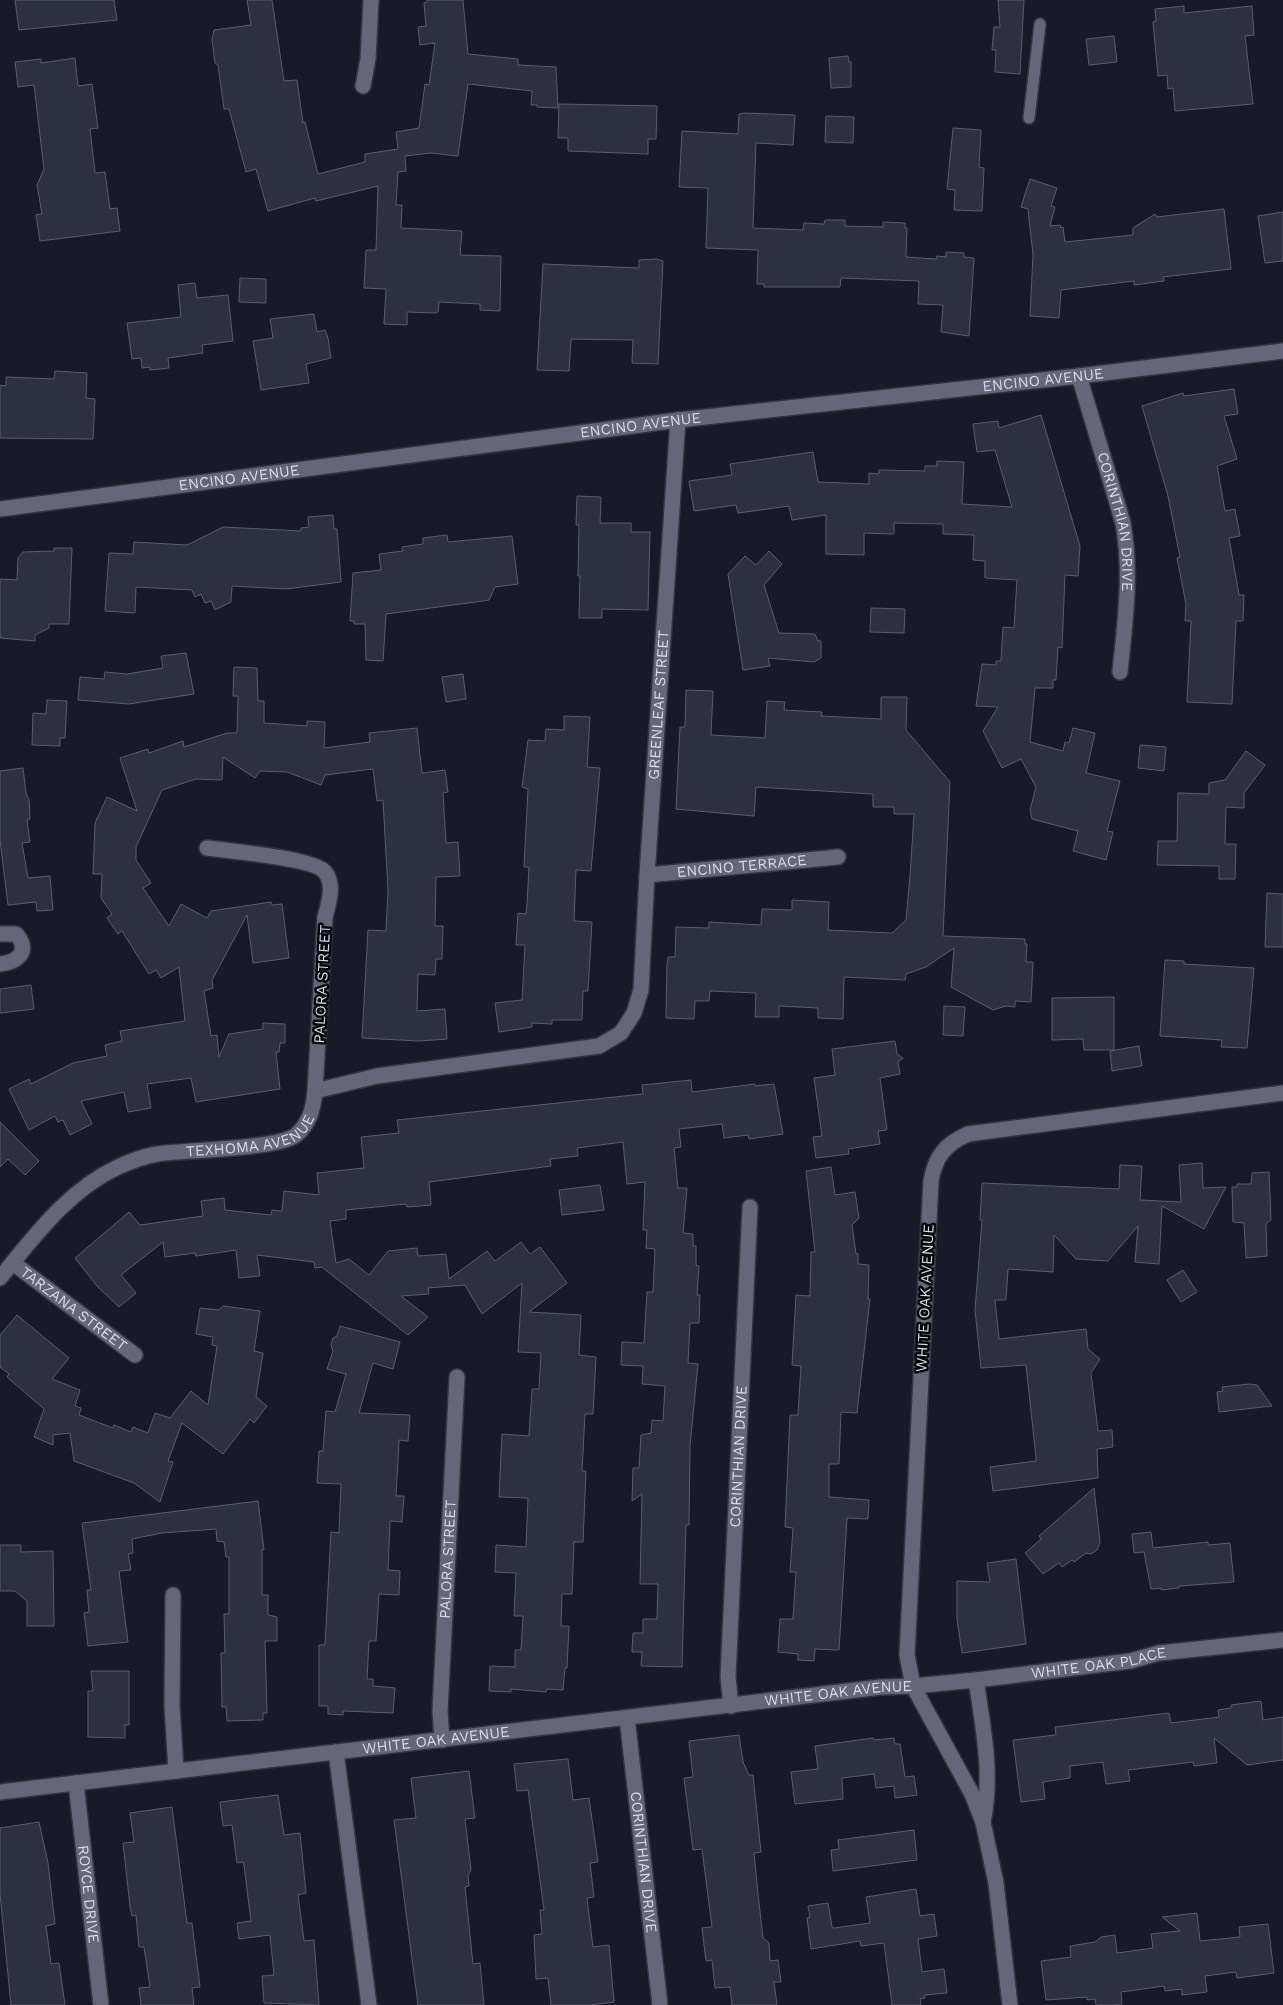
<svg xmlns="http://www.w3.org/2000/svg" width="1283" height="2005" font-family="'Work Sans',sans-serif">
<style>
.building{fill:#2d3040;stroke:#5a5d70}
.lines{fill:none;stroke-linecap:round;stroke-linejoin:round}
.lane-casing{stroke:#333440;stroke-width:14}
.street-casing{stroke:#333440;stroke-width:18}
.secondary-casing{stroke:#333440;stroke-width:18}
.lane{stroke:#636779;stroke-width:11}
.street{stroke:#636779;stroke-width:15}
.secondary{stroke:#636779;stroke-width:15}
.labels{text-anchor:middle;stroke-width:5;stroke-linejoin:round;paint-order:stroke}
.street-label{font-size:15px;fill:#dadce7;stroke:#05060c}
</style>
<rect width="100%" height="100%" fill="#181a29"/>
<path class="building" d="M15,0h99l3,20 -98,10z
M247,0h25l12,81 13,-1 6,43 2,-1 13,52 47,-12v-8l33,-5 -2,-17 23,-4 6,-44 4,1 6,-42 -15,2 -2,-18 8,-1 -2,-23 3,-1v-2h36l5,54 50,5v6l38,2 2,41 -21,-1v-2h-6l1,-14 -64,-7 -10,72 -27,-3 -26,3 1,15 -8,1 -2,33h6l-1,23 61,3 -2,24 41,1 -1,55 -20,-1v-6l-41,-2 -1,10 -3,1 -28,-1v13l-23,-1 2,-35 -22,-1 2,-38h10l2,-64 -62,15 -1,-3 -47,13 -12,-42 -10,3 -17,-63h-5l-6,-44 -3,-2 -3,-24 2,-9 37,-5z
M998,0h26l-4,74 -25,-2 1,-22h-4l2,-23h6z
M1184,6v7l68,-7 2,29 -9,1 8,68 -78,7 -2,-23 -5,1 -1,-14 -9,1 -5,-54 3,-1 -1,-12z
M1114,36l3,26 -28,3 -3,-26z
M848,56l1,6h2v25l-20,1 -2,-30z
M75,58l3,28 14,-2 6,44 -8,1 5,44 10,-1 5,37 7,-1 3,23 -80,10 -4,-26 6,-1 -5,-29 7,-16 -10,-84 -16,2 -3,-25 26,-3v4z
M559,104l98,2 -1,33h-8v15l-80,-3v-13h-10z
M744,113l51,2 -2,30 -37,-2 -3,85 50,2 1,-7 20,1 1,-4h20v6l38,1v-5l22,1v5h2l-1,29 30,2 1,-3 9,1v-5l18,1v4l10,1 -5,78 -28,-4 2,-27 -25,-1 1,-23 -78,-3 -1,9h-76v-3h-7l1,-34 -52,-2 2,-60 -29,-1 3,-56 56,3 1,-20z
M826,116l28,1 -1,26 -28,-1z
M953,128l28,2 -2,37 5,1 -2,43 -28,-1 1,-20 -8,-1z
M1030,179l27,9 -6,18 4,1 -5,19 10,-1 1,3 2,-1 2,15 68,-7v-7l22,-14 2,3 67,-8 7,60 -68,8 1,4 -30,4v-4l-73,9 -2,28 -29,-2 3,-61 -5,-46 -7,-2z
M1283,212v49l-18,2 -7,-47z
M657,259l6,2 -5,103 -26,-1 1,-23 -62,-1 -2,32 -32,-1 6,-106 96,4v-8z
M240,278l26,1v24l-27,-1z
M195,283l2,15 31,-3 5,46 -31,4 1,8 -35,5 1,10 -19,2v-3l-8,1 -1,-10 -9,1 -5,-36 54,-6 -3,-32z
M314,314l3,18 8,-2 3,8 3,20 -25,6 3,19 -48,7 -8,-49 20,-3 -3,-19z
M55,371l32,2 -1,25 9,1 -2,40 -93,-1v-53l6,1v-9l48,2z
M1234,389l4,25 -14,2 13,43 -20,7 8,45 10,-2 5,27 -11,2 10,57h5l-1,26h-7l-4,83 -45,-2 4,-81h-6l1,-17 -9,-46 3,-1 -12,-61 -26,-90 41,-13 1,3z
M1041,415l39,131 -2,30 -13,-1 -3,73 -4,-1 -2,33h-3v8h-18l-5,54 33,9 2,-9 4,1 4,-15 22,5 -9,40 34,8 -13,50 6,1 -7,28 -33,-9 5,-20 -46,-12 -2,-9 6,-23 -15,-28 -19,9 -19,-37 15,-24 -22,-1 6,-42 14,1v-4h5l2,-34 11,1 3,-48 -32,-2v-17l-12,-1 1,-25 -31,-1v-10l-49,-1v11l-30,-1v22l-38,-1v-39l-34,5 -3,-14 -51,7 -2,-8 -42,6 -5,-30 43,-6 -2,-11 83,-12 5,30 51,2v-11l10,1v-4l46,1v-5h12v-5l27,1 -2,42 50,3 -17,-57 -18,2 -4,-28 25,-3 1,7z
M577,496l24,1 -1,26h31v9h19l-2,78 -46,-1v9h-23l1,-42h-2l1,-51h-3z
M333,515l1,14h3l4,53 -55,7 -54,-3 -1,16 -16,8 -4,-9 -6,2 -4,-9 -6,3 -3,-7 -56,-3 -1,26 -30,-2 4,-58 24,1 1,-12 53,3 36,-18 78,4v-3l8,-1 -1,-10z
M447,535l1,7 64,-6 6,48 -23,3 -6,13 -6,1 -97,13 -3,47 -17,-1 -1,-36h-11v-3h-4l3,-48 28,-3 -2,-16 24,-3 -1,-4 21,-3v-6z
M54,548h18l-3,76h-20v4l-14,7v6l-35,-3v-59l17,1 1,-22 5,-6 31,-1z
M769,551l13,13 -18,21 15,48 36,1 3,7h3v17l-7,4 -46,-4 2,8 -27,4 -15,-96 17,-18 11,9z
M871,608l34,1 -1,24 -34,-1z
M186,653l8,41 -65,10 -51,-4 2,-23 24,2 1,-7 22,2 36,-6 -2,-12z
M234,667l23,1 1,33h6v22l43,3v-5l18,1 -1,26 46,-6 -1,-9 48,-5 5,45 23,-3 3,22 -5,1 3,50 12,-1 2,34 -24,1 -1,49h8l-1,33h-6l-1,16 -17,-1 -1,37 28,-2 2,30 -28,2 -57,-3 6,-108 18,1 2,-41 -5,-90 -6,1 -4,-32 -48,6 -4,10 -34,-13 -27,-1 -5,7 -32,-21 -1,23 -26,-1 -34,11 -26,57v13l15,23 -8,5 26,38 12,-22 26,14 4,-7 60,-9 1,3 10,-1 7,54 -36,5 -6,-48 -35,65 1,8 -9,3 7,45 6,-1 2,22 10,-23 34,-5v-6l22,1v19h-5l-1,9h-3l4,37 -84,13 -5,-24 -44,6 4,24 -23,4 -4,-20 -43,9 11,23 -22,11 -7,-15 -5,2 -3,-6 -26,14 -20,-41 20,-10 2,5 42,-21 34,-7 -2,-11 17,-4 -2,-10 65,-10 -6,-54 -18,11 -5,-8 -7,4 -27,-43 -4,3 -11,-16 5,-4 -11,-16 1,-24h-9l2,-51 12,-26 30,14 -17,-53 28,-9 1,4 34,-12 1,6 43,-14h10l1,-37h-5z
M463,674l3,25 -20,3 -4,-25z
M686,690l27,1 -2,44 54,3 2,-37 18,1 -1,8 38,2 -1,4 60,3v-22h26l-1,33 44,52 -7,154 82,3v5h2l-1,18h7l-2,40 -16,-1v6l-9,-1 -13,4 -42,-23 3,-39 -28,19 -20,7 -1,6 -61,-3 -1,42 -25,-1v-10l-39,-2v11h-24l1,-24 -46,-2 -1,10h-14l-1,18 -28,-1 1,-55 1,-6h7l1,-30 33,1v-6l52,3 1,-16 30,1v-10l37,2 -1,28 64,3 14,-13 4,-44 4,-62h-20v-7h-21v-13l-117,-7 -2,29 -78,-7 4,-82h5z
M47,700l20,1 -2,37h-5v8l-28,-1 1,-32 13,1z
M564,716l26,1 -3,50 13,1 -9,103 -15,-1 -2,51 18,1 -4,69h-5l-1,29h-30v4l-20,-1v4l-33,5 -4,-29 27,-3 3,-55h-9l2,-32 8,1 1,-10 2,-37h-5l4,-78 -6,-2 6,-47 17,1 1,-12 18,1z
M1140,745l26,2 -2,24 -26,-3z
M1246,751l19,14 -21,28v15l-18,-1 -1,37h11l-1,35h-16v-13l-62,-1 1,-24h19l1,-48 31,1v-11l16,-3z
M23,768l3,25 3,7 1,19 -3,1 3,22 -8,1 6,35 22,-2 3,34 -16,1 -1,-9 -28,3 -8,-65v-69z
M1267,893l16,1v53h-18z
M1165,960l19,1v3l70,4 -7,80 -26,-1 1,-7 -62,-4z
M31,985l3,24 -34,4v-24z
M1114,997v53h-30l-1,-11 -31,1v-42z
M944,1006l21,1 -2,29 -20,-1z
M895,1041l2,13 6,4 -5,4 2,12 -20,4 7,52 -9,1 2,13 -32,5 1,5 -33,4 -3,-21 9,-1 -8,-58 21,-3 -3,-26z
M1139,1046l3,20 -30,5 -2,-20z
M691,1080l1,12 63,-8v2l19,-2 9,50 -34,5 -1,-4 -24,3 -2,-14 -43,5 2,18 -7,1 4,40h9l-4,45 10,1v12h3v19l3,1 -2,29h3l-1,28h-9l-2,40 10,1 -8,82 -1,79h-3l-4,142 -41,-1 1,-14h-10l1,-19h10v-14h14l1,-35h-18l2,-90 -10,7 1,-33h6l2,-33 10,-2 1,-13 11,1 2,-35 -23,-2 1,-18 -22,-1 1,-23 22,1 3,-51h6l2,-43 -9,-1 1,-18h-4l2,-48 -18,2 -4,-42 -46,6 1,8 -28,3 1,7 -122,16 2,23 -24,2 -1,-3 -60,6v9l-16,2 6,42 13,-4 20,16 19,-24 29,-3 1,8 28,-2 3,25 38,-28 8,10 26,-19 9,12 10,-7 27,36 -38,29 52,3 -2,40 17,2 -3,57h-8l-3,57h4l-3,71h-9l-2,52h-10l-1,32h8l-2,42h-2l-2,22 -16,-1 -1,3 -35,-3v3l-22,-1 1,-25 25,1v-17h6l2,-34h-9l2,-43 -21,-1 1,-27 30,2 2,-49 -29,-1 3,-63 27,2 3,-47h7l2,-36 -23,-1 4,-69 -40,31 -17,-29 -37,3 1,6 -28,2 27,21 -20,18 -86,-68 -7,1 -1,-6 -57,-7 3,21 -21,2 -3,-28 -40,6 -1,-3 -30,4 -2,-15 -42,33 15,18 -17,14 -22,-21 -22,-28 54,-46 11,13 63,-9 -2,-15 23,-3 1,12 46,5 1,-5 10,1 2,-20 35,4 -2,-22 47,-5 -3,-31 38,-4 -2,-13 246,-26 -1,-9z
M0,1122l39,39 -14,14 -17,-16 -8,8z
M1202,1163l1,25 23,-1 -22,42 -42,-23 -3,58 -24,-2 3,-36 -30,35 -32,-2 -22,-24 -1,37 -45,-3 -2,31h-11l4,39 87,-10 2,20 12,10 -9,14 7,58 14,-1 1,17 -16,2 1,29 -105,13 -3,-24 46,-6v-4l-10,-92 -45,3 -6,-58 7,-90h-2l2,-37 137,6 1,-24 22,1 -2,34 41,2 -2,-37z
M831,1167l4,28 20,-3 4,26 -7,7 4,29h2v10l11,1 -1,34h2l-13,114 -16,-1 -2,52h-10v33l40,3 -1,19 -21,-1 -8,132 -24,-1 -1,12 -16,-1v-6l-20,-2 2,-33h13l3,-47h-6l3,-44 -8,-1 5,-112h8l3,-49 -9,-1 4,-70 14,1 1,-44h4l-9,-81z
M1269,1172l2,48 -5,4 1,32 -21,2 -2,-35 -11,-1 -1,-35h5v-3h14l1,-11z
M600,1185l4,25 -42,5 -3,-25z
M1183,1270l14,22 -16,10 -14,-22z
M223,1306l37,5 -6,40 9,2 -7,44 11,9 -13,17 -4,-4 -27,35 -41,-31 -14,38 5,1 -13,40 -26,-19 -60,-22 -4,-28 -17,2v10l-19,-8 10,-28 -37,-32 2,-3 -9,-7v-32l17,-20 52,43 -17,21 28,11 -5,16 6,2 -2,7 34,13 1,-3 17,7 2,-5 15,6 7,-20 15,5 21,-27 17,14 9,-59 -5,-1 1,-8 -17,-3 4,-26 19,2z
M340,1326l60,16 -7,27 -20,-6 -14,50 51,2 -2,26 -9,-1 -3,56h8l-2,26 -12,-1 -2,49 12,1 -1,24 -20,-1 -3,47h-7l-2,38h6v7l22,2 -2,25 -50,-2v4l-15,-1v-8h-9v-61h6l6,-113 8,1 2,-49 -24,-1 2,-32h4l3,-40 9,1 11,-38 -19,-5 6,-18 -2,-6 2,-7 4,-2z
M1249,1384l8,1 15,21 -53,6 -2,-20 6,-1 -1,-4z
M1094,1488l6,54 -3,8 -6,4 -5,-1 -12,9 -2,-2 -10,7 -3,-4 -16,11 -18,-21 16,-14 -2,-3 9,-8z
M258,1501l6,49h-2v45h6v20l9,2v24h-12l2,72h-4v7l-36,1 -1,-14h-4l-1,-54h4l-1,-39h5v-57h-3l-2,-15 -7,-1 -1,-12 -54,4 -30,6 1,14 -5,1 3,16 -12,1 9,71 -40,4 -4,-33 5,-1 -2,-22h4l-9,-67z
M1151,1532l2,16 55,-6v3l22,-2 4,39 -55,4v2l-18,2v-2l-10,1 -7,-37 -10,1 -2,-19z
M0,1545h21v7l32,-1 1,75h-27v-25l-12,-10h-15z
M1016,1559l10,85 -64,9 -5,-34v-38l33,1 -3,-19z
M91,1671h38v54h-4v13l-37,-1v-46h5z
M1261,1701l2,19 20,-3v43l-36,5 -33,-27 3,25 -23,3 -1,-4 -65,8 2,11 -24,3 -3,-22 -33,4v12l-27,4 2,17 -24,3 -8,-62 43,-5 -1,-8 114,-14 2,10 48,-6 -1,-7 13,-2v-3z
M739,1735l4,27 6,13h4l8,77 -7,1 4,41 5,44 6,5 1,18 8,-1 3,22h-7l3,23h-45l-2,-18 -15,1 -3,-28 -6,1 -4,-33 10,-1 -10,-78 -9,1 -9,-72 9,-1 -4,-36z
M873,1738l1,2 20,-2 1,6h5l5,33 9,-1 3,19 -22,3 -1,-12 -18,2 -2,-14 -32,4 1,21 -48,5 -4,-32 27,-3 -3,-23z
M568,1759l5,41 16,-2 9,64 -8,1 4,34 -7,1 6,49 16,-2 5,57 -24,3h-39l-3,-27 -12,1 -2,-44 8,-1 -2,-24h4l-16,-120 -11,1 -3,-27z
M469,1771l6,47 -10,1 6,51 -3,5 1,11 -4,1 8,77 7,-1 4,42h-66l-24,-185 22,-2 -5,-40z
M278,1795l6,40 16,-2 6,60 -8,2 6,46 10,-1 5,65 -55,-2 -2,-27 12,-1 -4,-40 -31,4 -2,-16 14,-2 -7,-56 -1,-3 -6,1 -5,-38 -9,1 -3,-24z
M172,1807l15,116h5l8,64 -8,1 2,17h-53l-2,-17 11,-1 -6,-40h-5l-3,-32 -4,1 -2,-10 -7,-63 11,-1 -4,-29z
M39,1822l9,41 7,61 -9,2 5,38 8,-1 6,42h-54l-11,-111v-66z
M914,1830l3,30 -84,11 -2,-21 8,-1 -1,-9z
M916,1889l4,27 14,-2 3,22 -19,3 4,33 22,-3 3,24 -23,2 1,3 -5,1 1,6h-29l-8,-62 -23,3 -1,-5 -49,8 -4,-31 3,-1 -2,-11 20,-3 4,24 2,1 36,-5 -4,-26z
M1197,1913l3,28 40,-4 -1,-10 29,-3 6,49 -37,5 -1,-6 -31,4 2,16 -25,3v-6l-17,2 -1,-5 -43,6 1,12 -11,1h-15l-1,-6 -8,1v-3l-41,3 -5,-39 30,-4 -1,-11 25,-4 6,-5 14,-2 2,18 36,-5 -2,-14 29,-3 -18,-14z"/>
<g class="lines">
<defs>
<path id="lane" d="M1029,118l11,-94"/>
<g id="street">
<path d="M363,86l5,-27 3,-59"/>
<path id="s1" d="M1079,376l44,147c9,50 2,99 -3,149"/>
<path id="s2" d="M0,509l678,-89 401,-44 204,-25"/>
<path d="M207,848c21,3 107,10 118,24 10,13 4,30 0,45l-10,174"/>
<path id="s3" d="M647,875l191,-18"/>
<path d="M0,934h16c15,17 2,28 -16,30"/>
<path id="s4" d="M1283,1093l-315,41c-23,10 -33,23 -37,47l-24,474 6,31 63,-6 154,-19 29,-8 124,-13"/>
<path id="s5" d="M13,1263l122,92"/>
<path id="s6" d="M0,1278c34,-41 68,-88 118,-111 11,-5 27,-11 39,-13 27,-4 122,-5 139,-19 14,-12 17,-26 19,-44l62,-15 222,-30 22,-13 13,-20 7,-23 6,-115 31,-455"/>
<path d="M173,1595l-1,111 4,65"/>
<path d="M976,1680c7,47 17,95 7,142"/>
<path id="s7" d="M731,1706l-3,-29 22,-470"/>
<path id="s8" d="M627,1718l33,287"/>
<path id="s9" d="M442,1740l-2,-29 17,-334"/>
<path d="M336,1752l33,253"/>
<path id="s10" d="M76,1783l25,222"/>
</g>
<g id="secondary">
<path id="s11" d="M0,1792l881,-105 32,-1 59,108 11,28 13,61 14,122"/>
</g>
</defs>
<use href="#lane" class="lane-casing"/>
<use href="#street" class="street-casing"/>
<use href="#secondary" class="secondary-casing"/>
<use href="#lane" class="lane"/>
<use href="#street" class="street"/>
<use href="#secondary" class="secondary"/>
</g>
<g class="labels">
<g class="street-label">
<text dy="5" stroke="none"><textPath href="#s2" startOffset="1051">ENCINO AVENUE</textPath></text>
<text dy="5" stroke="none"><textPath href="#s2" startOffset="646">ENCINO AVENUE</textPath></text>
<text dy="5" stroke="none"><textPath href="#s2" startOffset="241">ENCINO AVENUE</textPath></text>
<text dy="5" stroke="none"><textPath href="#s1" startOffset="151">CORINTHIAN DRIVE</textPath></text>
<text dy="5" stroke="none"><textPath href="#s6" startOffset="1042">GREENLEAF STREET</textPath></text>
<text dy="5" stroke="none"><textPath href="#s3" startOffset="95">ENCINO TERRACE</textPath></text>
<text transform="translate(322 984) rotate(-87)" y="5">PALORA STREET</text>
<text dy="5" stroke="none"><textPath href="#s6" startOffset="302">TEXHOMA AVENUE</textPath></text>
<text transform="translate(925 1298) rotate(-87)" y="5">WHITE OAK AVENUE</text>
<text dy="5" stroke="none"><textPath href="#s5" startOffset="76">TARZANA STREET</textPath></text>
<text dy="5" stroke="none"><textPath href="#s7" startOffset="250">CORINTHIAN DRIVE</textPath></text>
<text dy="5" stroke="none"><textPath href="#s9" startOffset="181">PALORA STREET</textPath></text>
<text dy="5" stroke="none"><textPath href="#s4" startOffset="1074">WHITE OAK PLACE</textPath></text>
<text dy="5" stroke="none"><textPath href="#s11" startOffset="844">WHITE OAK AVENUE</textPath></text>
<text dy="5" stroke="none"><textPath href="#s11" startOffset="439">WHITE OAK AVENUE</textPath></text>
<text dy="5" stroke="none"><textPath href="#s8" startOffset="145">CORINTHIAN DRIVE</textPath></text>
<text dy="5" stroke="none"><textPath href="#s10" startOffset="112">ROYCE DRIVE</textPath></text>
</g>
</g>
</svg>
